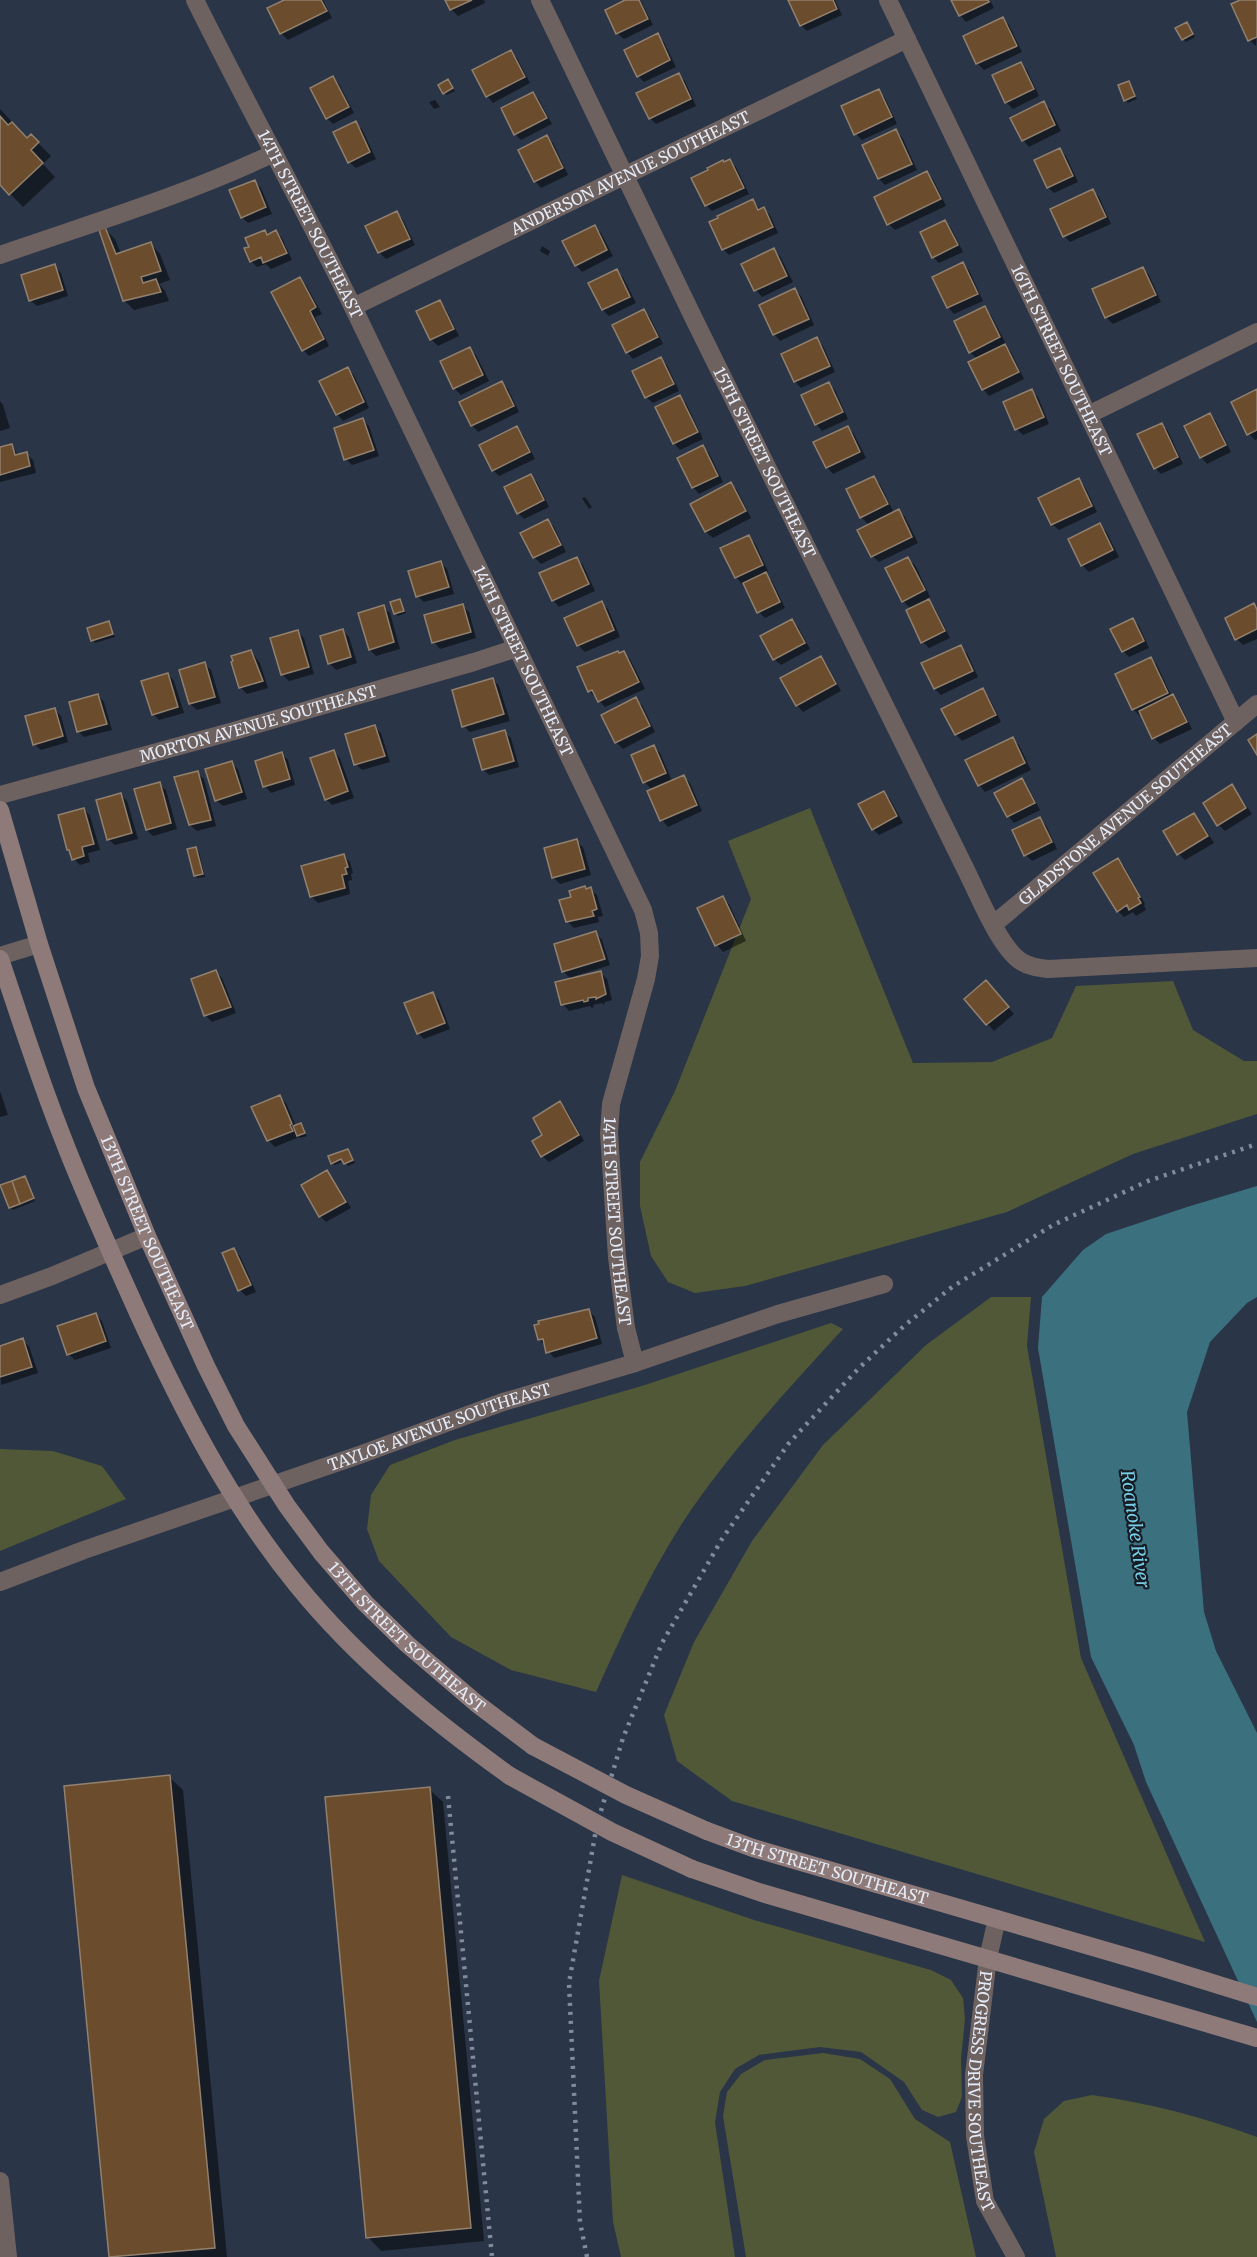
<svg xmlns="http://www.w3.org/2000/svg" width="1257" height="2257" font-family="Merriweather,serif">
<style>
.green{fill:#505837}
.water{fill:#3b707f}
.shadow{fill:#0007}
.building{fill:#6b4d2e;stroke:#92806e;stroke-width:1.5}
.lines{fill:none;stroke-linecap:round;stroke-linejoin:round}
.street{stroke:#6e6261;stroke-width:18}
.secondary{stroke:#8e7b79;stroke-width:18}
.rail{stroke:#828b9a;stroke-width:4.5;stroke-dasharray:3 6;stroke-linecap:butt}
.secondary-bridge{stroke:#8e7b79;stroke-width:18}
.labels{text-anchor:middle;stroke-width:4.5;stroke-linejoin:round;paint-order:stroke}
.street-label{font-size:16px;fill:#e4eaf6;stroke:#171c24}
.water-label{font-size:18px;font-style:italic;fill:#78cee8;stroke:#171c24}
</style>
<rect width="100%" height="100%" fill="#2a3547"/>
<path class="green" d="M810,808l103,255 79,-1 60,-24 24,-52 97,-5 20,49 51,31h13v53l-124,40 -126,58 -262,74 -50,7 -27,-11 -17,-26 -11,-50v-44l35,-71 76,-192 -23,-58z
M991,1297h40l-4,49 54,312 124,284 -473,-141 -55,-40 -13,-46 30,-73 58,-101 71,-96 103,-100z
M831,1323l12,6c-53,58 -107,116 -152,181 -39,57 -67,120 -95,182l-85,-22 -60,-33 -72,-76 -12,-32 4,-34 19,-30 65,-25 190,-55z
M0,1449l53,2 49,15 24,33 -126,52z
M622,1875l132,45 177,50 20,10 12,18 2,21 -4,40 1,38 -6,15 -18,5 -16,-7 -18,-28 -43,-30 -41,-5 -61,8 -24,14 -15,23 -5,30 20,135h-114l-8,-35 -14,-241z
M823,2053l37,6 30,20 25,40 35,23 26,115h-230l-23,-141 4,-24 14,-18 24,-14z
M1092,2095c57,8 111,22 165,42v120h-201l-22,-105 10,-33 20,-18z"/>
<path class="water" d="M1257,1186v111l-10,6 -37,39 -23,70 17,200 12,39 41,82v289l-111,-240 -12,-37 -43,-88 -53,-309 4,-51 41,-47 23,-16 81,-27z"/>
<path class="shadow" d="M287,0h36l9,18 -44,22 -7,-7z
M447,0h37l1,3 -27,13 -7,-7z
M628,0h12l2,3 11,22 -29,14 -7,-6z
M790,0h45l7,15 -35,16 -6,-6z
M1243,0h14l-1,46 -7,-6z
M991,2l3,6 -28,14 -5,-6z
M1003,19l6,6 13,27 -38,18 -6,-6 -13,-28z
M1189,27l6,10 -9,5 -3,-3z
M657,35l7,7 12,25 -32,15 -6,-6z
M511,52l6,6 13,25 -37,20 -6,-7z
M1020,63l7,7 12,26 -26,13 -7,-7 -12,-26z
M678,75l7,6 11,25 -40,18 -6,-6z
M333,78l6,6 15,29 -21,11 -6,-6z
M1128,83l9,16 -9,4 -2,-3z
M451,84l4,7 -8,4 -3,-2z
M879,91l6,7 12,26 -35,16 -6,-6z
M533,93l6,7 13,24 -31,16 -6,-6z
M435,100l5,7 -6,2 -5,-7z
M1044,103l6,6 11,22 -32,16 -6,-7z
M0,109l28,30 3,-3 20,20 -8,8 12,13 -32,30 -23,-24z
M355,123l7,6 14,30 -20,9 -7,-6z
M895,131l7,6 15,33 -32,15 -6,-6z
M546,137l7,6 15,32 -27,13 -6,-7z
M1060,150l6,6 12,26 -24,11 -6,-6z
M730,161l6,6 13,27 -37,17 -6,-6 19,-42z
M927,173l6,6 13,27 -51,24 -6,-6z
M255,182l6,6 11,26 -24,9 -6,-6z
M1092,191l7,6 12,27 -41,18 -6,-6z
M753,200l8,10 2,-1 7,6 8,18 -49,22 -6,-6z
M397,213l6,7 12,25 -29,14 -6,-6 -13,-26z
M945,221l6,7 12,24 -24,11 -6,-6z
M594,227l7,6 12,23 -31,16 -6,-7z
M105,229l10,10 6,15 30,-10 9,10 10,26 -11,4 6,7 4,10 -35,9 -10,-10z
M265,231l4,4 7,-3 6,6 10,22 -21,9 -5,-5 -9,3 -6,-6v-13z
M542,246l8,5 -2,5 -8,-5z
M774,250l6,6 13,26 -31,15 -6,-7 -13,-26z
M963,264l6,6 14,31 -29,13 -6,-7z
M54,266l7,7 7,23 -31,10 -7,-6z
M1143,268l6,7 12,27 -48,22 -7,-7z
M617,271l6,6 13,26 -27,13 -6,-6z
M300,279l6,6 16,29 -7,3 14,29 -20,10 -6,-6z
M795,290l6,6 13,29 -34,16 -6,-7z
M440,302l6,7 13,27 -21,10 -7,-7 -13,-27z
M985,308l6,7 15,29 -2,1 7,7 13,27 -35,17 -6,-7 -6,-30 -7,-7z
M644,311l6,6 13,27 -30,15 -6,-7z
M817,339l6,7 12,26 -34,16 -6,-7z
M469,349l7,6 13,26 -28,14 -6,-6 -13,-27z
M660,358l7,7 12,26 -26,12 -7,-6z
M347,369l7,6 15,33 -26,13 -6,-7z
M502,383l6,6 11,23 -41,20 -6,-7z
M828,384l7,6 13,29 -26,12 -6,-7z
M1031,391l7,6 11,27 -26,11 -6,-6z
M1257,391v48l-2,1 -6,-6z
M680,397l6,6 17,36 -23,11 -6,-7z
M0,401l3,4 7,23 -10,3z
M1210,415l6,6 15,31 -24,12 -6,-7z
M363,420l6,6 10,30 -27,9 -6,-6z
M1162,424l6,7 15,33 -22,10 -6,-6z
M517,428l6,7 12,24 -36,17 -6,-6z
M848,428l6,6 12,24 -33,16 -6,-7z
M12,446l7,10 7,-3 7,7 3,13 -36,9v-33z
M703,447l6,6 14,29 -24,12 -6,-7z
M531,476l6,6 12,25 -25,12 -6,-6z
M873,477l7,7 14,29 5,-2 6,6 13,26 -39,19 -7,-6 -3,-31 -8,-8z
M1079,480l6,7 12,25 -38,18 -7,-6z
M731,484l6,6 14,28 -38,20 -7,-6 -14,-27z
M585,497l7,10 -3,2 -7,-11z
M548,521l6,6 12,25 -25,12 -6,-6 -12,-24z
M1099,525l7,6 13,26 -30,15 -7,-7 -12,-25z
M748,537l7,6 13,28 -4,2 8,8 13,27 -20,10 -6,-6 -15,-30 -2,2 -6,-7z
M576,558l7,7 12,26 -36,16 -6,-7z
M908,559l7,6 15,32 -4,2 9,9 15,30 -21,10 -6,-6 -12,-33 -8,-8z
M441,563l6,6 7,25 -30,8 -7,-6z
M400,601l6,12 -8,3 -3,-3z
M601,603l7,6 12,28 -35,15 -7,-7 -12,-27z
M1254,605l3,4v30l-14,6 -6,-6z
M463,606l6,6 7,26 -36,11 -6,-7z
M383,607l7,6 10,36 -24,7 -6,-6z
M792,620l6,7 12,22 -29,16 -7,-6z
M1133,620l6,6 10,22 -20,9 -6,-6z
M109,623l6,14 -20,6 -3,-3z
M343,631l6,6 8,26 -21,7 -7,-7z
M298,632l6,6 10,36 -25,7 -7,-7z
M960,646l7,7 11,24 -37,18 -6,-6z
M251,651l9,12 8,25 -21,6 -6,-6 -8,-25z
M624,653l6,6 15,30 -40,18 -16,-16z
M821,658l6,7 14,26 -38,21 -6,-7z
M1151,659l6,6 15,32 7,6 13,26 -32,15 -6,-6 -12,-24 -2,2 -7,-7z
M205,664l6,6 10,33 -24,7 -7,-6z
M168,674l6,7 10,32 -25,7 -6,-6z
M493,679l6,7 11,35 -40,11 -6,-6z
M982,690l7,7 12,25 -39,19 -6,-7 -12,-25z
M98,695l6,7 8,28 -28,7 -6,-6z
M636,699l6,6 13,27 -32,17 -7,-7z
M54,709l7,7 7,26 -27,8 -7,-6z
M375,727l6,6 9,29 -28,8 -6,-6z
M504,732l7,6 8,29 -30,8 -6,-6z
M1012,739l7,6 12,25 -46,22 -6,-7z
M653,747l7,6 12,28 11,-5 7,7 12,28 -34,16 -6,-7 -10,-30 -7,-8z
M334,752l6,6 14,40 -22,7 -6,-6z
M282,754l6,6 7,25 -24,8 -6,-7z
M231,763l7,6 9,30 -24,7 -7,-6z
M197,773l7,6 12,47 -19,5 -7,-6z
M1022,780l6,7 12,23 -26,13 -6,-7z
M159,784l7,6 11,39 -24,7 -6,-6z
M1232,786l20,28 -27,17 -6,-6z
M884,793l6,6 13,24 -24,12 -6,-6z
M121,795l6,6 11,38 -23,6 -7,-6z
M84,809l6,7 10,34 -12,3 2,9 -10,3 -6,-6z
M1194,814l6,7 14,22 -29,17 -6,-6z
M1039,819l7,6 11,24 -25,12 -6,-6z
M576,841l7,6 8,28 -31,9 -7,-7z
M196,849l3,3 6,25 -7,1 -3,-2z
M344,856l6,6 3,11 -2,1 1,6 -4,1 2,13 -32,9 -6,-6z
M1118,860l6,6 21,38 -1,1 2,5 -10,6 -3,-4 -9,5 -6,-6z
M585,888l2,2 3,-1 7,6 6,21 -5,1 1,5 -25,6 -7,-7 5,-23z
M722,898l7,6 17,37 -23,11 -6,-7z
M596,933l6,7 8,25 -35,11 1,2 24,-6 7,7 5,21 -7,2 -1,3 -2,-2 -9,2 1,2 -2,1 -2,-2 -21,5 -6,-7 8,-25 -8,-8z
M216,972l6,6 14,35 -24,9 -7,-7z
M992,989l22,25 -20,17 -28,-32z
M433,994l6,6 11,29 -26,10 -6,-6z
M0,1091l8,24 -8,2z
M280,1097l6,6 10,23 5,-1 6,11 -6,2 -2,-1 -24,10 -6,-6 -16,-33z
M560,1103l6,6 18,32 -35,21 -7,-6 2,-21z
M348,1150l7,13 -7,3 -4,-5 -9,4 -3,-2z
M327,1171l6,7 18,30 -25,14 -6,-6z
M24,1177l11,24 -22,9 -3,-3z
M234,1250l6,6 16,36 -10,4 -6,-6z
M589,1311l6,6 7,27 -48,14 -14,-18z
M96,1315l6,6 9,27 -36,12 -7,-6z
M22,1340l7,6 9,27 -37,12 -1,-38z
M169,1777l14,13 44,467h-116l-45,-470z
M429,1789l14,13 41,439 -103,10 -13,-14z"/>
<path class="building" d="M284,0h37l6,11 -47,23 -13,-26z
M445,0h27l-22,10z
M625,0h14l9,19 -32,15 -11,-24z
M788,0h45l4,9 -37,17z
M951,0h37l1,2 -30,14z
M1240,0h17v37l-9,4 -17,-37z
M1003,17l14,29 -41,18 -13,-28z
M1187,22l6,12 -11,6 -7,-12z
M658,33l12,27 -33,17 -13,-27z
M511,50l14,27 -39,20 -14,-27z
M1021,62l13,27 -29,14 -13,-28z
M679,73l12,26 -42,20 -13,-26z
M333,76l16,31 -23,12 -16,-31z
M448,79l5,9 -10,6 -5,-9z
M1129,81l6,15 -11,5 -6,-16z
M879,89l13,28 -38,18 -13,-29z
M533,92l14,26 -33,17 -13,-27z
M1044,101l11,24 -33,16 -12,-23z
M0,116l8,9 4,-3 15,16 4,-4 8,8 -8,8 12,13 -34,32 -9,-10z
M356,121l14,31 -22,11 -15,-31z
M896,129l16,35 -34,15 -16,-34z
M547,135l16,33 -29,14 -16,-32z
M1060,148l13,28 -26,12 -13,-28z
M730,159l14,29 -39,18 -14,-28 17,-8 -1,-2 16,-8 1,2z
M927,171l14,28 -54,26 -13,-28z
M255,180l11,27 -25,11 -12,-28z
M1093,189l13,28 -43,20 -13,-28z
M753,199l5,11 6,-3 9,20 -51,23 -13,-28 9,-4 -1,-2z
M397,211l13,28 -32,14 -13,-27z
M945,220l13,25 -26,13 -12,-26z
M595,225l12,25 -32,16 -13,-25z
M105,227l11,27 35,-12 10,29 -20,6 2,6 13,-4 5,13 -38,9 -24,-71z
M265,230l2,5 9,-5 11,23 -24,10 -2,-6 -11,5 -6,-14 5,-1 -4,-9z
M774,248l13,28 -33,15 -13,-27z
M963,262l15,32 -31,14 -15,-31z
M55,264l8,26 -34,11 -8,-26z
M1143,267l13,28 -51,23 -13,-29z
M617,269l13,28 -28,13 -14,-27z
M300,277l16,30 -6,4 14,28 -22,12 -31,-59z
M795,288l14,31 -36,16 -14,-30z
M440,300l14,29 -24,11 -14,-29z
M985,306l15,31 -31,16 -15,-32z
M644,309l14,28 -32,16 -14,-28z
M817,337l13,29 -36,16 -13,-28z
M1005,344l14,28 -37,18 -14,-28z
M470,347l13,28 -30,14 -13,-28z
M661,357l13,27 -29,14 -13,-27z
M348,367l16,35 -28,13 -17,-34z
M502,381l12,25 -43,20 -12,-24z
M829,382l14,30 -28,13 -14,-30z
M1032,389l12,28 -29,13 -12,-28z
M1257,389v41l-10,5 -16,-33z
M680,395l18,37 -25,12 -18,-37z
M1210,413l16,32 -26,13 -16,-32z
M363,418l11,32 -30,10 -10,-32z
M1162,423l16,34 -24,12 -17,-35z
M517,426l13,26 -38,19 -13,-26z
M848,426l12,26 -34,16 -13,-26z
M12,444l3,11 12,-3 3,14 -30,9v-28z
M703,445l15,31 -26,12 -15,-30z
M531,474l13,26 -27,14 -13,-27z
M874,476l14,28 -28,14 -14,-29z
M1079,478l13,28 -41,19 -13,-27z
M731,482l15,29 -41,21 -15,-28z
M899,509l13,28 -41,20 -14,-27z
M548,519l13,26 -28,13 -13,-25z
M1100,523l13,27 -32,16 -13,-27z
M749,535l14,30 -28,13 -15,-30z
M577,557l12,27 -37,17 -13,-28z
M908,557l17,33 -23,12 -17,-34z
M441,561l8,26 -33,10 -8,-26z
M766,572l14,30 -23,11 -14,-30z
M400,599l4,12 -10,3 -4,-12z
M929,599l16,32 -24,12 -15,-33z
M602,601l12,29 -37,16 -13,-28z
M1254,603l3,7v19l-22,11 -10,-22z
M463,604l8,28 -39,11 -8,-28z
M384,605l10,37 -25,8 -11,-37z
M1133,618l11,23 -22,11 -12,-23z
M792,619l13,24 -32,17 -13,-24z
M109,621l4,13 -22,7 -4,-13z
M343,629l8,28 -23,7 -8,-28z
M298,630l11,37 -28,8 -11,-37z
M961,645l12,26 -39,18 -13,-26z
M251,650l12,31 -24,7 -8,-26 2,-1 -2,-5z
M618,651l1,2 5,-2 15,31 -41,20 -6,-12 -4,2 -11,-25z
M821,656l15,28 -40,22 -16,-28z
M1151,657l17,36 -36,17 -17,-36z
M205,662l10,35 -26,7 -10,-34z
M168,673l10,34 -26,8 -11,-34z
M493,678l11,36 -42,13 -10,-37z
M983,688l13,27 -41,20 -14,-26z
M98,694l9,30 -30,8 -8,-30z
M1173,694l14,28 -35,17 -13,-28z
M636,697l14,29 -35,17 -14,-28z
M55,708l8,28 -30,9 -8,-29z
M375,725l10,31 -31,9 -9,-31z
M505,730l9,31 -32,9 -9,-31z
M1257,734v21l-9,-15z
M1013,737l12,26 -47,23 -13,-26z
M654,745l12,28 -23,10 -12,-28z
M334,750l14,41 -23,9 -15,-42z
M282,752l8,27 -27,8 -8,-26z
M232,761l10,31 -27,9 -10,-32z
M198,771l13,49 -22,5 -15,-48z
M684,775l13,30 -37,16 -13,-30z
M1022,778l13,25 -28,14 -13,-24z
M160,782l11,41 -25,7 -12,-41z
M1232,784l14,24 -29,18 -14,-23z
M884,791l13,25 -25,14 -14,-26z
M121,793l11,40 -25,7 -11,-40z
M84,808l10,36 -12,3 2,9 -12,4 -3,-10h-2l-9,-35z
M1194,813l14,23 -31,19 -14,-24z
M1040,817l12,25 -28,14 -12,-26z
M577,839l8,30 -33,9 -8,-30z
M196,847l7,27 -9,2 -7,-27z
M344,854l4,13 -3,1 2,6 -5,1 3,13 -35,9 -9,-31z
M1118,858l22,39 -2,1 3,5 -12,7 -2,-5 -10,7 -24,-39z
M585,886l1,3 5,-2 6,22 -5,2 2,5 -28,6 -7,-22 12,-3 -2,-6z
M723,896l18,38 -26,12 -18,-38z
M596,931l9,28 -43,13 -8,-28z
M216,970l15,37 -27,9 -13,-37z
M601,971l5,23 -10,5v-2l-8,1v3l-4,1 -1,-2 -22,5 -6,-23z
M986,980l23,27 -23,18 -22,-26z
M433,992l12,31 -28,11 -13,-31z
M280,1095l12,29 -2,1 3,6 -26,10 -16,-34z
M560,1101l19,34 -38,22 -9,-16 10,-6 -9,-17z
M301,1123l4,10 -8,3 -4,-10z
M348,1149l5,11 -9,4 -3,-5 -10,5 -3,-8z
M327,1170l19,32 -27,15 -18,-32z
M25,1176l9,22 -14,6 -8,-23z
M12,1181l8,23 -11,4 -9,-23z
M234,1248l17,37 -13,6 -16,-38z
M589,1309l8,29 -51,15 -3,-14 -5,1 -4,-15 5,-1 -1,-3z
M96,1313l10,28 -39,14 -10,-29z
M23,1338l9,29 -32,10v-31z
M170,1775l45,473 -106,9 -45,-471z
M430,1787l41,441 -105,10 -41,-441z"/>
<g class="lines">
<g class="street">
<path id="s1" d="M195,0c51,103 107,204 158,307l290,603 6,23 1,23 -4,23 -35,125 -2,29 8,124 9,71 9,35"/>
<path id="s2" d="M540,0l155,321 271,549c12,24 34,79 56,92 8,5 17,6 26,7l209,-11"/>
<path id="s3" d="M888,0l348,722"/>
<path d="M0,255c92,-32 186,-60 274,-102"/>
<path id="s4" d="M353,307l554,-268"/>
<path d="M1088,415l169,-83"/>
<path id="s5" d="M0,795l234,-64 240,-69 43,-14"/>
<path id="s6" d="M994,924l263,-220"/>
<path d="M0,956l39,-12"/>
<path d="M0,1295l52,-19 95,-40"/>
<path id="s7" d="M0,1582l84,-32 278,-96 141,-52 132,-39 143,-49 106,-30"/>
<path id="s8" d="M997,1919l-9,39 -14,117 1,61 10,65 31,56"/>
<path d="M0,2181l8,76"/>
</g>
<g class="secondary">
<path id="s9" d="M0,810l39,134 47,144 61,148 59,130 30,60 51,80 34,46 44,51 42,41 69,59 57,43"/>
<path d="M0,959c20,59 39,119 62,177 23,60 50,119 76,177 44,96 92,190 159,272 61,75 135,135 213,191"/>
<path id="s10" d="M707,1831l46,17 395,115 109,34"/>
<path d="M692,1869l70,24 495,145"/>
</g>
<path class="rail" d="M448,1796l44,461
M587,2257l-7,-35 -11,-239 28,-159 26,-86 39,-95 60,-104 67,-96 69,-74 46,-43 48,-39 101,-62 95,-44 109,-37"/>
<path class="secondary-bridge" d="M533,1746l93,49 81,36
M510,1776l102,56 80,37"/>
</g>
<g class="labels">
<g class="street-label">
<text dy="6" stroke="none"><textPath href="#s4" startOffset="308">ANDERSON AVENUE SOUTHEAST</textPath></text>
<text dy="6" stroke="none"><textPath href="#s1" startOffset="252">14TH STREET SOUTHEAST</textPath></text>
<text dy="6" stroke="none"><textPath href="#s3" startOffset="400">16TH STREET SOUTHEAST</textPath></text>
<text dy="6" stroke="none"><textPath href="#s2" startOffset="514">15TH STREET SOUTHEAST</textPath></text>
<text dy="6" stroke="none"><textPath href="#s1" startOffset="738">14TH STREET SOUTHEAST</textPath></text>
<text dy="6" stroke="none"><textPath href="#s5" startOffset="268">MORTON AVENUE SOUTHEAST</textPath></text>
<text dy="6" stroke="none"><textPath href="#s6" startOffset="171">GLADSTONE AVENUE SOUTHEAST</textPath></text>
<text dy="6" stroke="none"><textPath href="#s1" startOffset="1332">14TH STREET SOUTHEAST</textPath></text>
<text dy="6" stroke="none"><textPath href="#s9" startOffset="448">13TH STREET SOUTHEAST</textPath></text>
<text dy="6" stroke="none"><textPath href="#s7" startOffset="466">TAYLOE AVENUE SOUTHEAST</textPath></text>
<text dy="6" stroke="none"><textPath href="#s9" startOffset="934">13TH STREET SOUTHEAST</textPath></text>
<text dy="6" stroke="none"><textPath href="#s10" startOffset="126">13TH STREET SOUTHEAST</textPath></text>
<text dy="6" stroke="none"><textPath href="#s8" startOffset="174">PROGRESS DRIVE SOUTHEAST</textPath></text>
</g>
<g class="water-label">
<text transform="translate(1135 1529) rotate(82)" y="6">Roanoke River</text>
</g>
</g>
</svg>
